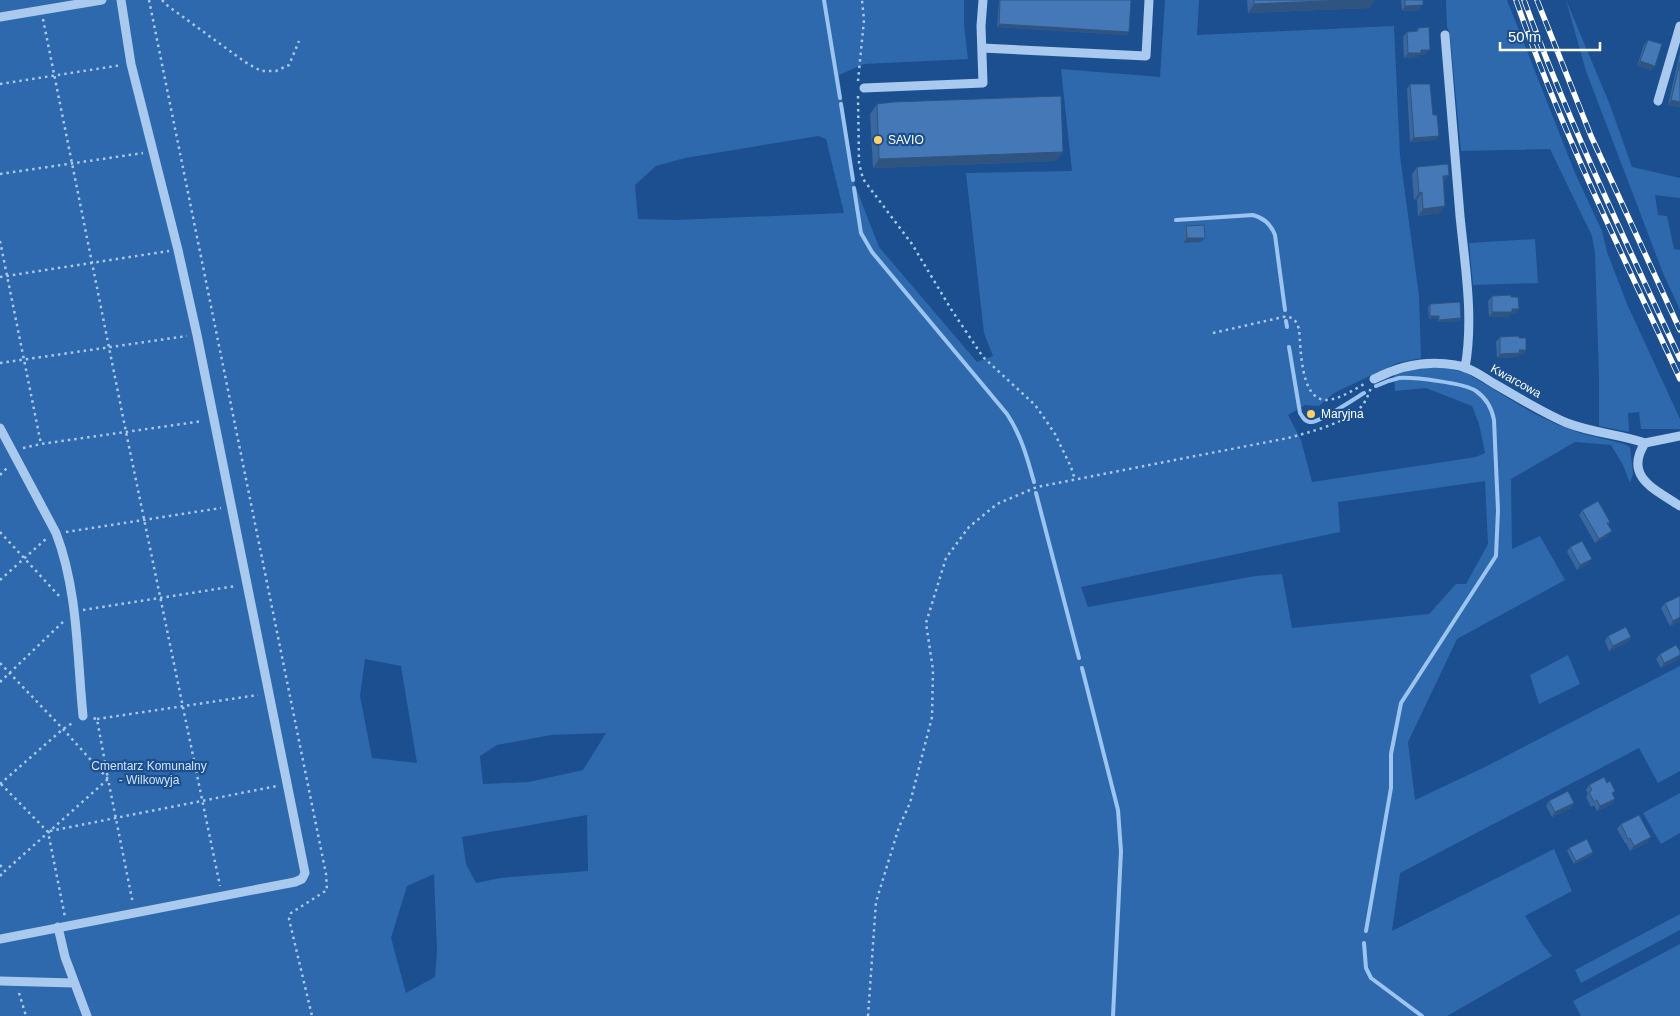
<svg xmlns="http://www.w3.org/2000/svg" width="1680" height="1016" font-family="Arial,sans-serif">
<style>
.green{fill:#2e69ad;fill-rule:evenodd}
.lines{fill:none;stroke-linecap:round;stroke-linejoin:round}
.stream{stroke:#9cc4f0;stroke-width:4}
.path{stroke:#a9c9ee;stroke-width:2.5;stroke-dasharray:2.5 4;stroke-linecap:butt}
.minor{stroke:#a9c9ee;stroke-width:9}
.rail-casing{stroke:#fff;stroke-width:5.5}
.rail{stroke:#1b4f8f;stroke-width:4;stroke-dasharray:11;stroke-linecap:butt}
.wall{fill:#3a679d}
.shaded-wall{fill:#305480}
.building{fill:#4478b7;stroke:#305480}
.poi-dot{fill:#ffd166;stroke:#1b4f8f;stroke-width:2}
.labels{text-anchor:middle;stroke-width:4.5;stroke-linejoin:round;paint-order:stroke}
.poi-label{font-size:12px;fill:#fff;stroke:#1b4f8f;text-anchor:start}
.street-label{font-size:12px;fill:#fff;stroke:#1b4f8f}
.park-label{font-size:12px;fill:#cfe3fa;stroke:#1b4f8f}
</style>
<rect width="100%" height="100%" fill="#1b4f8f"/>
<path class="green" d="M0,0h964v25l4,34 -104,5 -25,11 14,105 26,67 98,115 16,-6 -9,-23 -18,-160 106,-2 -11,-102 99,8 5,-77h34l-2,35 197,-9 6,130 19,140 2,62 -24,5 -63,30 -15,13 -14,-1 -17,10 13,25 11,42 164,-25 9,-4 -6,-29 -7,-18 -46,-18 -31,3 -1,-17 22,-6h28l21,4 66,40 27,13 22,8 44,11 6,3 3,27 -3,9 -7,-18 -12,-20 -36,-3 -64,37 1,70 28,-13 25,44 -108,59 -49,103 7,58 72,-34 193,-100v105l-22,12 -19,-35 -239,125 -8,58 162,-82 18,42 -47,25 18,29 9,11 -105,60h-1447zM818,136l8,3 18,74 -168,7 -38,-1 -3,-34 21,-19 29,-8zM1485,481l3,63 -22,40h-10l-27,30 -137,14 -10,-54 -27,2 -167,31 -7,-20 259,-55 -2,-30zM365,659l36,7 16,97 -45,-5 -12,-62zM606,733l-23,37 -54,12 -46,2 -3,-28 17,-11 54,-10zM587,815l1,56 -88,7 -24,5 -10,-19 -4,-27zM434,874l3,77 -2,26 -29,16 -15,-55 16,-52z
M1446,0h61l68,173 27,58 5,21 20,52 53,115v10h-39l-2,-17 -11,1 1,19 -30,-6v-50l-4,-123 -3,-17 -42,-87 -89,2 -11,-116 -3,-8z
M1566,0l44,105 22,62 48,11v20l-25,-3 3,20 9,1 7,33 6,1v60l-17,-37 -77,-202z
M1535,239l3,44 -65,2 -4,-42z
M1568,655l12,29 -41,20 -9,-29z
M1680,793v40l-19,11 -18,-31z
M1680,914v16l-99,53 -6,-13z
M1680,944v72h-99l-8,-15z"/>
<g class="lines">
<path class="stream" d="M824,0l16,98
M841,104l12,76
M854,188l7,45 11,19 135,162c14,21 20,43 27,68
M1176,220l77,-5c11,3 18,9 22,20l10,75
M1286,321l1,6
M1289,347l11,66c3,5 5,9 12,9 10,-1 42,-23 52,-29
M1036,493l43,165
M1082,668l36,142 3,41 -8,165
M1366,931l25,-143v-34l10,-51 95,-147 2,-46 -4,-90c-2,-11 -8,-22 -18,-29 -11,-8 -63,-14 -77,-13 -9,2 -15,4 -23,8
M1364,943l2,25 5,10 51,38"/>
<path class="path" d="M149,0l177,874 1,16 -36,23 -2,6 23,97
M162,0l6,6 77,56 16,9h15l13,-6 10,-24
M43,19l83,413 94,454
M858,81l6,-61 -2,-20
M0,84l122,-19
M858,96l1,67 4,16 49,65 39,65 32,48 52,48 10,14 10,15 16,33 4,13
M0,174l143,-21
M0,241l41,203
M0,277l169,-26
M1213,333l70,-16c10,-1 13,3 16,12 2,18 1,71 27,71 13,0 29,-11 40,-17
M0,363l187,-27
M23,448l18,-4 162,-23
M0,475l9,-9
M0,532l61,66
M66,532l155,-24
M0,580l47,-42
M83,610l153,-24
M0,663l63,66 45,50 25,125
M0,682l64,-61
M97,719l161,-24
M0,784l63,-55 11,-7
M1,784l47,48 17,85
M50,831l227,-45
M0,865l5,6 103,-92 -11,-60 -5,-1
M0,876l5,-5
M19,993l7,23
M868,1016l8,-114 23,-75 11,-24 22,-86 1,-47 -7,-47 20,-65 23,-31 28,-23 40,-17 251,-49c22,-6 55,-14 72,-30 6,-6 8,-13 11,-20"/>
<path class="minor" d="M0,17l102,-17
M1445,35c5,60 10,121 15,181 5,50 14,102 5,152
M982,48l164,8 3,-56
M864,88l119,-5 -2,-57 2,-26
M1658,101l22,-75
M1374,379c25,-13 53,-19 81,-14 14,2 27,11 38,18 25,14 48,29 74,40 26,10 52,11 78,20
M0,428l56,105c22,57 21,123 27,183
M1680,436l-35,7c-22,34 11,47 35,63
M58,927l7,30 22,59
M0,939l295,-57 7,-3 3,-6 -108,-538 -19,-85 -47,-186 -10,-64
M0,981l74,2"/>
<defs>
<path id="rail" d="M1516,0c45,130 106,254 164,379
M1524,0c45,123 101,240 156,359
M1537,0l54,136 89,194"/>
</defs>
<use href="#rail" class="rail-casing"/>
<use href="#rail" class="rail"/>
</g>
<path class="wall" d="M999,0h132l-4,35 -130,-8z
M1247,0h128l-6,8 -121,5z
M1401,0h22l-4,10 -17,1z
M1418,28l8,26 -7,1 -2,2 -13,1 -1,-21 4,-5 9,-1z
M1648,40l7,26 -3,4 -15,-4 7,-21z
M1680,52v55l-12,-2z
M1410,84l23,31 3,25 -26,2 -3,-53z
M877,104l179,57 -183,7 -3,-54z
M1417,167l27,15 -4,31 -22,3 -1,-16h-3l-2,-26z
M1186,226l19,12 -4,4 -18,1v-12z
M1492,296l23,18h-5l-2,3h-19l-1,-16z
M1430,304l31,14 -1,3 -22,1v-4l-9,1 -1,-12z
M1500,337l19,1 7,12 -3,5h-5l-2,2 -19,1 -1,-16z
M1582,510l28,12 -2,3v11l-13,7 -16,-28z
M1570,547l22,12 -4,5 -11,6 -10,-18z
M1680,596v25l-10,5 -9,-18 4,-5z
M1608,636l23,1 -3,5 -19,9 -4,-10z
M1660,654l18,5 -17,9 -5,-9z
M1589,785l24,9 2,5 -3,5 -15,7 -3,-6 -3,2 -5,-10 2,-3 -2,-4z
M1549,801l25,2 -3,5 -19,9 -6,-11z
M1621,824l27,18 -18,9 -4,-8h-1l-8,-14z
M1569,848l23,7 -18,9 -7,-13z"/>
<path class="shaded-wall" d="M1345,0h30l-6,8 -121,5 6,-9z
M1423,5l-4,5 -17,1 3,-5z
M999,24l130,8 -2,3 -130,-8z
M1421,50h9l-4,4 -7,1 -2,2 -13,1 4,-5z
M1640,61l15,5 -3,4 -15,-4z
M1671,100l9,2v5l-12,-2z
M1439,136l-3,4 -26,2 4,-4z
M1063,152l-7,9 -183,7 6,-9z
M1449,175l-5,7 -1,-6z
M1422,192l-5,8h-3l5,-7z
M1445,206l-5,7 -22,3 5,-7z
M1187,238h18l-4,4 -18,1z
M1512,309h7l-4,5h-5l-2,3h-19l3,-5z
M1430,316h9l-1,2 -9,1z
M1461,318l-1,3 -22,1 1,-2z
M1519,350h7l-3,5h-5l-2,2 -19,1 3,-4z
M1612,531l-4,5 -13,7 4,-4z
M1592,559l-4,5 -11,6 3,-5z
M1680,617v4l-10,5 3,-5z
M1631,637l-3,5 -19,9 4,-5z
M1680,655l-2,4 -17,9 3,-5z
M1615,799l-3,5 -15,7 3,-5z
M1574,803l-3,5 -19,9 3,-5z
M1651,837l-3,5 -18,9 4,-5z
M1593,852l-1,3 -18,9 2,-3z"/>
<path class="building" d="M1000,0h131l-2,32 -130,-8z
M1254,0h91l-91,4z
M1405,0h18v5l-18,1z
M1429,27l1,23h-9v3h-13l-1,-21 11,-1v-3z
M1648,40l14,4 -7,22 -15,-5z
M1680,62v40l-9,-2z
M1410,84h20l3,31h4l2,21 -25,2z
M1061,96l2,56 -184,7 -2,-55 16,-2z
M1448,164l1,11 -6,1 2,30 -22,3 -1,-17 -3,1 -2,-26z
M1204,225l1,13h-18l-1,-12z
M1511,295v2h7l1,12h-7v3h-20v-16z
M1460,302l1,16 -22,2v-4h-9v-12z
M1519,336v2h7v12h-7l1,3 -20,1v-17z
M1598,501l12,21 -3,1 5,8 -13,8 -17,-29z
M1582,541l10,18 -12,6 -10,-18z
M1680,596v21l-7,4 -8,-18z
M1626,627l5,10 -18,9 -5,-10z
M1676,645l4,6v4l-16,8 -4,-9z
M1604,777l3,6 3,-2 5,10 -3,2 3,6 -15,7 -3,-6 -3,2 -5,-10 3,-2 -3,-5z
M1568,791l6,12 -19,9 -6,-11z
M1639,815l12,22 -17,9 -4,-8 -2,1 -7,-15z
M1587,839l6,13 -17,9 -7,-13z"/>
<g class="poi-dot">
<circle cx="878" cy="140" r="5"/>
<circle cx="1311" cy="414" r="5"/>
</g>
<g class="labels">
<g class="poi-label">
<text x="888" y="144">SAVIO</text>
<text x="1321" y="418">Maryjna</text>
</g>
<g class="street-label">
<text transform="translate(1516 381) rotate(29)" y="4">Kwarcowa</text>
</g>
<g class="park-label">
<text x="149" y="770">Cmentarz Komunalny<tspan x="149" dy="14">- Wilkowyja</tspan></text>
</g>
</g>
<path d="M1500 42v8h100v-8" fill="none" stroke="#ffffff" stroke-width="2.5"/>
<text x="1508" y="42" font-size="15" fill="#ffffff" stroke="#1b4f8f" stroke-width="4" paint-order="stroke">50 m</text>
</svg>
